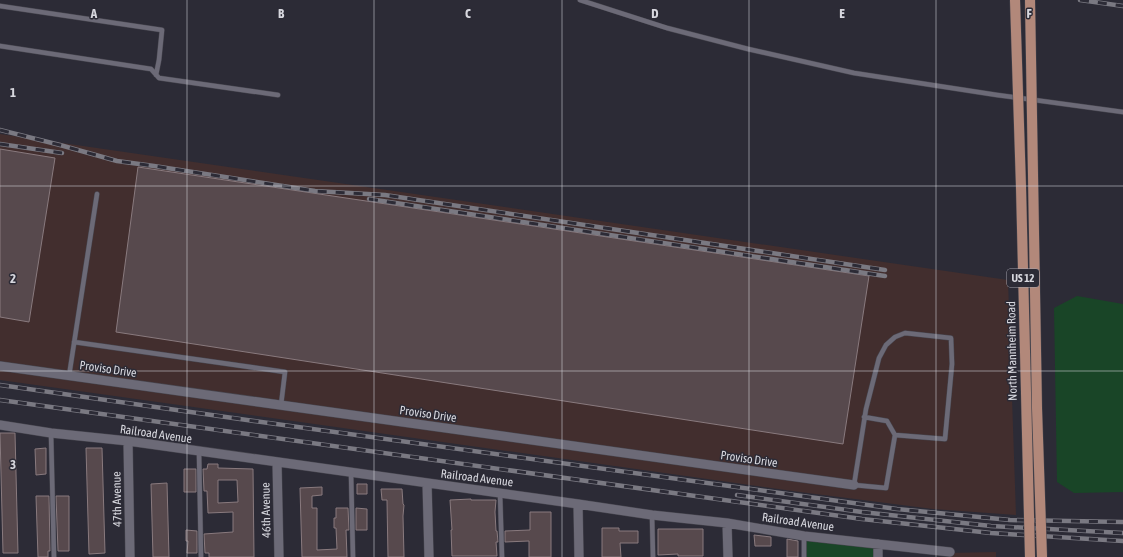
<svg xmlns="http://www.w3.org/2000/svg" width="1123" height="557" font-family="'Asap Condensed',sans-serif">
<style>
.industrial{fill:#422e2e}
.green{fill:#194527}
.building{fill:#57494d;stroke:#897a7e;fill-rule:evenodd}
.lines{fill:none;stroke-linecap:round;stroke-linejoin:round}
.lane-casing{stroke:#47464f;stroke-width:5.5}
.street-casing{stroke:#47464f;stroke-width:10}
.lane{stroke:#6c6a77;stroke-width:4.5}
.street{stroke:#6c6a77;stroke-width:9}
.rail-casing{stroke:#7a7982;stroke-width:4.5}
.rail{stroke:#2c2b36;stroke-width:3;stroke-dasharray:9;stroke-linecap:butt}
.primary-bridge-casing{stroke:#47464f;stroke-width:11;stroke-linecap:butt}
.primary-bridge{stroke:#b2887a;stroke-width:10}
.grid{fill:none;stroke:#d7d7de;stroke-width:1;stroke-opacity:0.55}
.labels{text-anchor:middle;stroke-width:3;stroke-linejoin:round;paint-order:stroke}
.shield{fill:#2c2b36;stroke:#a4a3ac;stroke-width:1}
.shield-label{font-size:11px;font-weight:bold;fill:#d7d7de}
.street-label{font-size:12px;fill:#d7d7de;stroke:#2c2b36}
.grid-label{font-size:13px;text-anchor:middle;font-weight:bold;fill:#d7d7de;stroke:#2c2b36;stroke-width:3;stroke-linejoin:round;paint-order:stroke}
</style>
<rect width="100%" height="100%" fill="#2c2b36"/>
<path class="industrial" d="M0,134l1008,146 8,235 -83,-6 -133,-17 -800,-112z
M996,552v5h-46l-1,-4z"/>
<path class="green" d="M1077,296l46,8v188l-49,1 -17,-11 -3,-174z
M802,537l77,9v11h-76z"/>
<path class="building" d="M0,149l55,9 -26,164 -29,-5z
M138,167l731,109 -26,168 -727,-112z
M0,433h15l3,120h-15z
M46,448v26l-10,1 -1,-26z
M86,448h16l3,105 -16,1z
M208,464h10v4l35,1 1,88h-45v-4h-4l-1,-19 29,-2v-20l-25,1 -1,-22h-3l-1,-22h4zM218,480h19l1,22 -20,1z
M184,469h12v23h-12z
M167,483l2,74h-16l-2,-73z
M357,484h10v10h-10z
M322,487v8l-10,1v12h5v42l20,-1 -1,-21h-2v-10h2v-10h12l1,22h-3l1,27h-45l-2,-69z
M381,489h21l1,15 1,1 -1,11 1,41h-16l-1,-57h-5z
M36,496h13l1,55h-2v6h-10z
M56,496h13v55h-11z
M471,499v1h25l-1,12 1,19h1l1,11h-2l1,14h-45l-1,-26h1l-2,-30z
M356,508l11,1v21h-11z
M530,512h21v45h-22v-16l-24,1v-11l25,-1z
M602,528h17v3h19v12h-18l1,14h-19z
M658,529h45v27h-25v-2l-20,1z
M186,530l11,1v22h-10l1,-12h-2z
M754,535l17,2v9h-16z
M787,539l11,2v16h-11z"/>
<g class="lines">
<defs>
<path id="lane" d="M580,0l87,28 81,21 106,24 143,22 126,17
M0,6l162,24 -3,30 -3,15
M0,46l151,23 8,9 119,17
M905,333l46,5 1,26 -7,75 -50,-4 -9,53 -32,-3 12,-76 13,-51 7,-13 9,-8z
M74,342l211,30 -4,33
M69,376l28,-182
M864,417l23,4 8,14
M51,433l3,124
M199,452l2,105
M351,473l2,84
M500,493l2,64
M652,515l1,42
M804,536v21"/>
<path id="street" d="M0,366l854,119
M0,425l51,8 77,8 450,63 74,11 75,8 77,13 146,16
M128,441l2,116
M277,462l2,95
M427,483l2,74
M578,504l1,53
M727,523l1,34
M878,544v13"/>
</defs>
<use href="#lane" class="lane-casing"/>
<use href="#street" class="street-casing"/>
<use href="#lane" class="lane"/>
<use href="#street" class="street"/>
<defs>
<path id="rail" d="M1080,0l43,6
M0,130l60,15 57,16 37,5 161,25 70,4 500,75
M0,144l62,9
M369,199l516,77
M0,385l254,36 643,88 113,11 113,2
M0,400l862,119 129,14 132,8
M737,495l125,17 129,14 132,7"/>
</defs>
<use href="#rail" class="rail-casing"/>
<use href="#rail" class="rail"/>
<defs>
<path id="primary-bridge" d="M1015,0l6,187 9,370
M1030,0l7,408 5,149"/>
</defs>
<use href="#primary-bridge" class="primary-bridge-casing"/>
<use href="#primary-bridge" class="primary-bridge"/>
</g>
<path class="grid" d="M187,0v557M374,0v557M562,0v557M749,0v557M936,0v557M0,186h1123M0,371h1123"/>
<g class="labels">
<rect class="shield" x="1007" y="269" width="32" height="18" rx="3"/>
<g class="shield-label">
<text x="1023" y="282">US 12</text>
</g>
<g class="street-label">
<text transform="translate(1012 351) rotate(-91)" y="4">North Mannheim Road</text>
<text transform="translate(108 369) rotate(8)" y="4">Proviso Drive</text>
<text transform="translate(428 414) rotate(8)" y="4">Proviso Drive</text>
<text transform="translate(156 434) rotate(8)" y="4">Railroad Avenue</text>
<text transform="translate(749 459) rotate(8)" y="4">Proviso Drive</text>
<text transform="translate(477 478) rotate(7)" y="4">Railroad Avenue</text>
<text transform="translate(117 499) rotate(-91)" y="4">47th Avenue</text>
<text transform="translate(266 510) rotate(-91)" y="4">46th Avenue</text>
<text transform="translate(798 522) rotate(8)" y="4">Railroad Avenue</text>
</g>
</g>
<g class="grid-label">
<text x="94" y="18">A</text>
<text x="281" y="18">B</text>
<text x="468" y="18">C</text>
<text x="655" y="18">D</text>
<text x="842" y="18">E</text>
<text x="1029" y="18">F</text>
<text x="13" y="97">1</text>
<text x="13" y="283">2</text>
<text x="13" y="469">3</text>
</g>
</svg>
